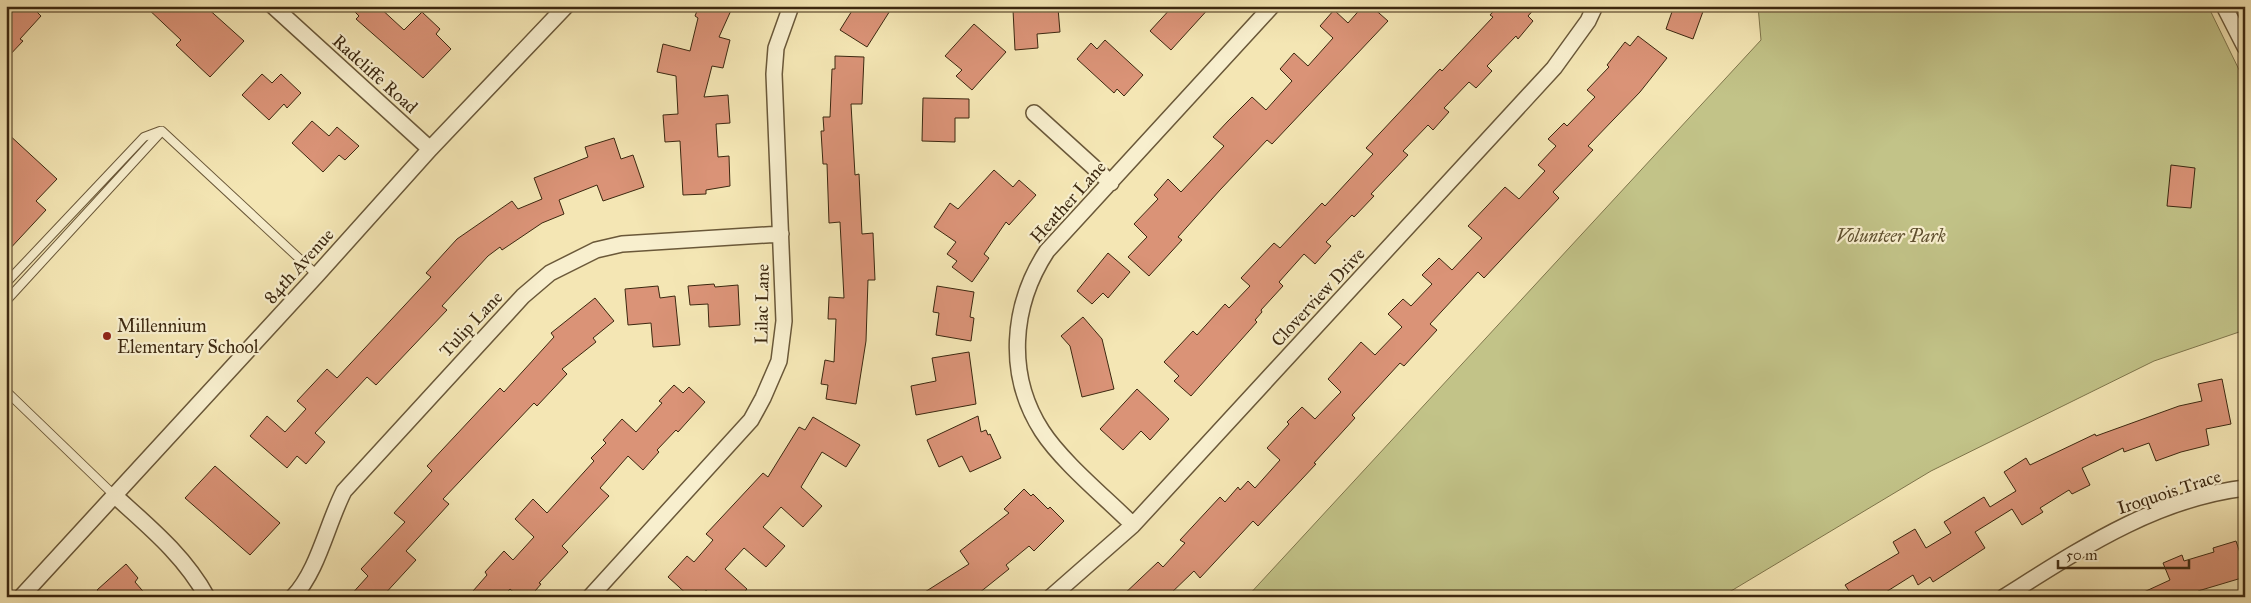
<svg xmlns="http://www.w3.org/2000/svg" width="2251" height="603" font-family="'IM FELL Great Primer',serif">
<style>
.green{fill:#c2c388;stroke:#7f764c}
.building{fill:#da9377;stroke:#3c2810}
.lines{fill:none;stroke-linecap:round;stroke-linejoin:round}
.service-casing{stroke:#6a5839;stroke-width:10}
.minor-casing{stroke:#6a5839;stroke-width:18}
.service{stroke:#f8efce;stroke-width:8}
.minor{stroke:#f8efce;stroke-width:15}
.poi-dot{fill:#8f2418;stroke:#f8efce;stroke-width:2}
.labels{text-anchor:middle;stroke-width:4.5;stroke-linejoin:round;paint-order:stroke}
.street-label{font-size:18px;fill:#3c2810;stroke:#f8efce}
.park-label{font-size:18px;font-style:italic;fill:#5e4f2e;stroke:#f8efce}
.poi-label{font-size:18px;fill:#3c2810;stroke:#f8efce;text-anchor:start}
</style>
<rect width="100%" height="100%" fill="#f4e6b4"/>
<filter id="stains"><feTurbulence type="fractalNoise" baseFrequency=".004" numOctaves="4"/><feColorMatrix values="0 0 0 0 .2 0 0 0 0 .09 0 0 0 0 .02 0 0 0 .5 -.17"/></filter>
<radialGradient id="worn" r=".72"><stop offset=".6" stop-color="#630" stop-opacity="0"/><stop offset="1" stop-color="#630" stop-opacity=".3"/></radialGradient>
<path class="green" d="M1758,6h450l37,76v248l-91,31 -223,110 -210,126h-474l514,-557z"/>
<path class="building" d="M6,6h25l10,10 -21,23 3,2 -17,18z
M145,6h60l39,35 -34,36 -34,-32 5,-5z
M349,6h29l26,24 18,-18 18,17 -4,5 15,15 -28,29 -67,-59 3,-3z
M699,6h34l-14,31 11,3 -7,28 -11,-2 -8,31 24,-2 2,28 -14,1 2,33 11,-1 1,30 -24,4v4l-23,1 -3,-54 -15,1 -2,-27 15,-1 -2,-38 -19,-4 6,-28 27,7 8,-33 -3,-2z
M855,6h38l-26,41 -27,-17z
M1173,6h38l-40,44 -21,-19z
M1363,6h8l17,15 -116,123 -5,-4 -47,50 -42,47 4,3 -33,36 -21,-19 19,-20 -13,-13 24,-25 -4,-4 14,-16 13,13 43,-46 -11,-9 15,-16 24,-24 14,13 26,-29 -12,-12 14,-16 14,13 25,-28 -13,-12 14,-16 14,13z
M1498,6h39l-9,10 5,5 -15,18 -2,-3 -29,30 5,5 -16,17 -7,-6 -25,26 5,4 -16,18 -5,-5 -25,26 5,4 -37,39 3,2 -20,21 -2,-2 -26,27 5,4 -16,18 -11,-10 -25,28 4,4 -22,24 1,2 -7,8 2,2 -66,74 -17,-15 5,-5 -15,-14 29,-31 4,4 28,-31 4,4 21,-22 -9,-8 33,-35 6,5 42,-45 3,3 48,-52 -7,-6 74,-79 2,2 51,-54 -3,-2z
M1674,6h31l-12,33 -27,-10z
M1058,8l2,24 -23,2 1,14 -23,2 -2,-40z
M974,24l32,28 -34,38 -16,-14 6,-6 -17,-14z
M1638,36l29,22 -27,34 -52,54 5,4 -40,42 6,6 -75,80 -6,-6 -48,52 7,6 -33,36 -4,-3 -48,52 3,3 -41,45 2,1 -58,62 -5,-5 -53,57 -6,-7 -27,26h-46l37,-35 5,5 22,-24 -5,-3 40,-43 5,5 13,-15 2,3 8,-9 7,7 25,-28 -13,-12 22,-24 -2,-2 15,-15 13,12 26,-27 -13,-13 33,-37 14,13 27,-28 -14,-13 15,-15 8,7 21,-22 -10,-9 17,-17 13,12 30,-32 -14,-12 37,-39 14,12 26,-28 -7,-6 18,-19 -8,-7 16,-16 3,3 28,-29 -8,-7 22,-23 -2,-2 18,-23 5,4z
M1105,40l38,35 -19,21 -7,-7 -3,4 -37,-34 14,-16 6,6z
M835,56l29,1 -2,47h-11l4,71 4,-1 3,60 11,-1 2,47h-7l-2,61 -10,63 -30,-5 2,-14 -7,-1 4,-24 9,2 2,-43h-8l1,-22 15,1 -4,-76 -11,1 -2,-59h-4l-2,-33h3l-1,-14h7l2,-48h3z
M262,74l10,9 9,-9 20,19 -14,15 -3,-4 -15,16 -27,-25z
M923,98l46,1v19h-14v24l-33,-1z
M312,121l17,15 8,-9 22,19 -14,14 -6,-5 -16,17 -31,-29z
M6,132l51,47 -21,22 10,9 -40,43z
M614,138l7,21 12,-4 11,32 -41,14 -6,-16 -38,15 5,14 -22,9 -40,27 -2,-3 -12,9 -46,50 5,4 -71,75 -9,-8 -52,56 10,9 -19,22 -9,-8 -10,12 -37,-32 17,-20 18,16 21,-23 -9,-8 30,-32 10,9 94,-101 -5,-4 31,-34 55,-38 6,8 24,-10 -8,-21 54,-21 -3,-10z
M2171,165l24,3 -4,40 -24,-2z
M994,170l19,17 6,-7 17,15 -27,30 -3,-3 -22,32 5,4 -17,24 -20,-15 5,-6 -10,-7 9,-12 -22,-15 16,-24 8,6z
M1108,253l22,19 -22,26 -5,-5 -11,11 -15,-13z
M714,284l1,3 23,-2 2,40 -31,2 -1,-23 -18,1 -2,-19z
M658,286l2,12 15,-2 5,49 -27,2 -2,-24 -23,2 -3,-36z
M937,286l37,6 -4,25 4,1 -3,23 -35,-6 3,-22 -6,-1z
M595,298l19,23 -21,17 3,4 -34,27 5,5 -30,32 -3,-3 -91,96 6,5 -43,47 10,9 -34,37h-33l19,-21 -7,-7 44,-47 -11,-9 38,-42 -5,-5 73,-78 4,4 50,-55 -3,-4z
M1083,317l19,22 12,50 -32,8 -12,-51 -9,-10z
M969,352l7,52 -60,11 -5,-29 25,-5 -4,-23z
M2222,379l9,45 -25,5 3,16 -28,7 -25,9 -7,-18 -25,9 -1,-4 -41,20 8,17 -18,9 -3,-4 -29,18 3,4 -21,13 -10,-16 -37,23 10,16 -52,34 -3,-5 -12,8 -5,-10 -35,22h-25l-8,-12 54,-32 -6,-11 22,-13 11,19 25,-15 -7,-11 40,-25 6,10 26,-16 -12,-19 22,-14 4,7 65,-31 1,2 83,-30 23,-5 -4,-17z
M674,385l9,8 6,-6 16,15 -27,30 -2,-2 -19,20 2,2 -16,18 -15,-14 -28,32 9,8 -47,50 6,6 -29,31 2,1 -11,13h-11l-9,-8 -7,8h-23l-7,-6 14,-16 -2,-3 19,-21 9,9 21,-23 -19,-18 18,-20 14,14 47,-52 -3,-3 15,-15 -3,-3 19,-21 14,13 26,-29 -3,-2z
M1137,389l32,30 -19,21 -9,-9 -18,19 -23,-21z
M978,416l3,16 5,-2 2,5 2,-1 11,24 -31,14 -8,-16 -23,11 -12,-27z
M813,417l47,28 -14,22 -24,-15 -21,35 21,19 -19,21 -22,-20 -18,20 22,19 -19,21 -22,-19 -19,21 22,20 -7,8h-27l-7,-7 -6,7h-10l-22,-20 19,-21 7,6 19,-22 -7,-6 57,-61 5,4 31,-50 6,3z
M215,466l65,57 -30,32 -65,-57z
M1024,489l7,7 2,-2 15,15 2,-2 14,14 -30,30 -5,-5 -23,19 3,4 -35,28h-57l52,-33 -9,-13 49,-38 -5,-4z
M2236,541l9,27v9l-47,14 2,6h-67l37,-17 -7,-17 19,-8 2,6 30,-9 -1,-4z
M126,564l12,14 -3,4 13,15h-45l-6,-7z"/>
<g class="lines">
<defs>
<path id="service" d="M162,131l155,144
M6,283l138,-146 16,-6
M6,301l156,-170
M6,391l108,104"/>
<path id="minor" d="M273,6l157,143
M2224,6l21,41
M1034,113l77,70
M114,495c34,31 70,60 93,102
M1133,525c-27,-27 -71,-63 -91,-94 -36,-56 -31,-125 5,-180l225,-245
M21,597l296,-322 113,-126 136,-143
M293,597c25,-26 34,-73 51,-106l179,-195 27,-23 46,-23 26,-6 159,-10
M590,597l161,-177 12,-22 16,-37 5,-40 -10,-247 2,-26 15,-42
M1051,597l82,-72 421,-457 34,-47 7,-15
M2004,597c75,-47 150,-98 241,-109"/>
</defs>
<use href="#service" class="service-casing"/>
<use href="#minor" class="minor-casing"/>
<use href="#service" class="service"/>
<use href="#minor" class="minor"/>
</g>
<circle class="poi-dot" cx="107" cy="336" r="5"/>
<g class="labels">
<g class="street-label">
<text transform="translate(375 74) rotate(42)" y="6">Radcliffe Road</text>
<text transform="translate(1068 202) rotate(-48)" y="6">Heather Lane</text>
<text transform="translate(299 266) rotate(-48)" y="6">84th Avenue</text>
<text transform="translate(1318 297) rotate(-47)" y="6">Cloverview Drive</text>
<text transform="translate(762 304) rotate(-89)" y="6">Lilac Lane</text>
<text transform="translate(471 324) rotate(-47)" y="6">Tulip Lane</text>
<text transform="translate(2169 492) rotate(-18)" y="6">Iroquois Trace</text>
</g>
<g class="park-label">
<text x="1891" y="242">Volunteer Park</text>
</g>
<g class="poi-label">
<text x="117" y="332">Millennium<tspan x="117" dy="21">Elementary School</tspan></text>
</g>
</g>
<rect width="2251" height="603" fill="none" stroke="#f4e6b4" stroke-width="25"/>
<rect x="8" y="8" width="2236" height="588" fill="none" stroke="#3c2810" stroke-width="2.5"/>
<rect x="12" y="12" width="2226" height="578" fill="none" stroke="#3c2810"/>
<path d="M2058 560v8h131v-8" fill="none" stroke="#3c2810" stroke-width="2.5"/>
<text x="2066" y="560" font-size="15" fill="#3c2810" stroke="#f8efce" stroke-width="4" paint-order="stroke">50 m</text>
<rect width="100%" height="100%" filter="url(#stains)"/>
<rect width="100%" height="100%" fill="url(#worn)"/>
</svg>
